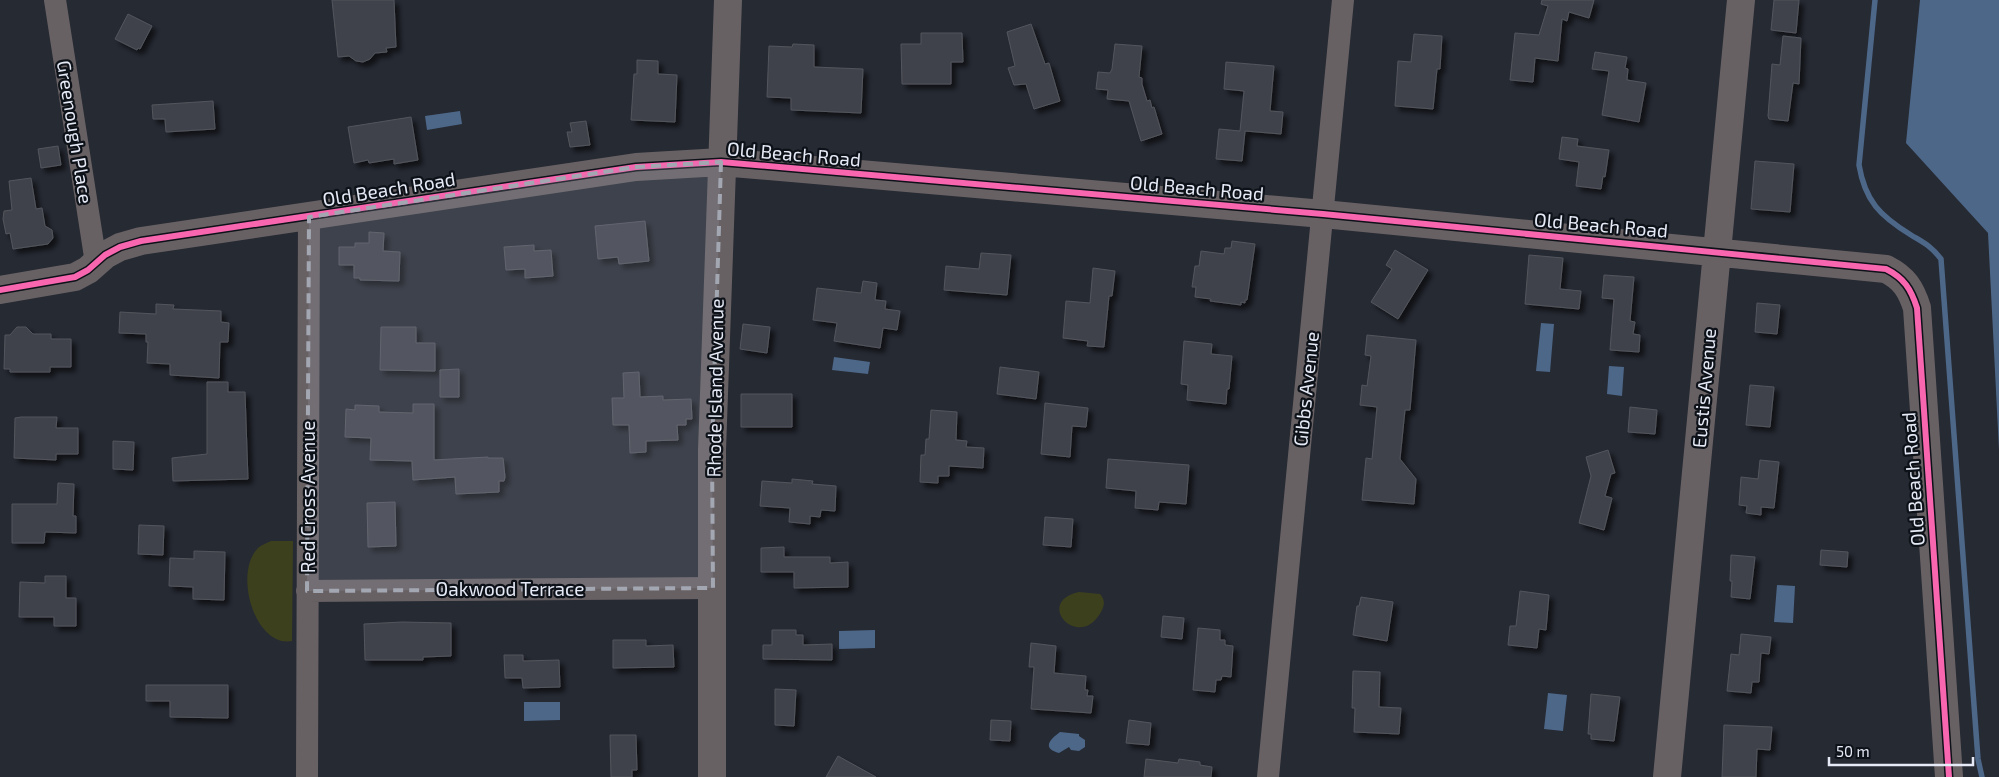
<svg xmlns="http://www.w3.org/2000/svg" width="1999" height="777" font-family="'Exo 2',sans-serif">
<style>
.green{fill:#3d401d}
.water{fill:#4d6789}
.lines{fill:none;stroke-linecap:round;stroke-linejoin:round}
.stream{stroke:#4d6789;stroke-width:5.5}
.building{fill:#41434b;stroke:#53555d;filter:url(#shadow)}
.minor{stroke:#686164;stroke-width:22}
.tertiary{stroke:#686164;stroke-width:28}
.cycleway-casing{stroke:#0d1118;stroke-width:9}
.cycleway{stroke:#f766af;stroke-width:6}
.marked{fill:#a2a7b2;fill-opacity:0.2;stroke:#a2a7b2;stroke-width:4;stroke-dasharray:10 6;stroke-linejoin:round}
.labels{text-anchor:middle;stroke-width:4.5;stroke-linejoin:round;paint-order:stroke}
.street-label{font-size:19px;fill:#e5eaf6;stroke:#0d1118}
</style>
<defs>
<filter id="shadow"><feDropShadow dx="4.5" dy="4.5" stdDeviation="2.5" flood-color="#0009"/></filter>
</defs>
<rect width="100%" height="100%" fill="#262a33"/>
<path class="green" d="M271,541h22l-1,100c-37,7 -59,-68 -34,-93 3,-3 9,-5 13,-7z
M1079,592l21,2c5,6 5,11 1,18 -22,40 -68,-10 -22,-20z"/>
<path class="water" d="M1920,0h79v450l-11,-217 -82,-90z
M460,111l2,13 -35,6 -2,-14z
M1541,323l13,1 -4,48 -14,-1z
M834,357l36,5 -2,12 -36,-4z
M1609,366l15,1 -2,29 -15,-2z
M1777,585l18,1 -2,37 -19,-1z
M875,630v18l-36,1v-18z
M1548,693l19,2 -4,36 -19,-2z
M524,702h36v18l-36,1z
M1060,732l19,2v2l6,4v7l-6,4 -8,-1 -2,-3 -10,6c-19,-5 -7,-15 1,-21z"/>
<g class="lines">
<path class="stream" d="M1875,0l-16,165c6,36 21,51 52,70 13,8 20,11 30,24l37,500 4,18"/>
</g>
<path class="building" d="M332,0h62l2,47 -10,1 1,4 -12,1 -5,6 -7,3 -7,-1 -7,-5 -11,1z
M1542,0h52l-5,18 -20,-6 -2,9 -5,-2 -4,42 -23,-3 -2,24 -23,-2 5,-47 24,2 9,-29 -7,-2z
M1774,0h25l-3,33 -25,-3z
M128,14l24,12 -12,23 -2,-1 -1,2 -22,-11z
M1031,24l14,40 4,-1 11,38 -26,8 -8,-25 -12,1 -6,-17 7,-2 -8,-34z
M921,33h41l1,29h-12v22h-49l-1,-40h20z
M1414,34l28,2 -2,33h-3l-4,40 -38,-3 3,-45 13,1z
M1783,36l18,2 -2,46 -6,-1 -5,38 -19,-2 -1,-3 4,-52 8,1z
M793,44l21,1v22l49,2 -2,44 -70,-3v-12l-24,-1 2,-51 23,1z
M1115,44l27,2 -3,31 3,1v6l5,17 3,-1 2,8 2,-1 8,27 -21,7 -12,-40 -22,-2 1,-9 -12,-1 2,-17 12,1 2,-4z
M1595,52l32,5 -2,11 3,1 -1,11 19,3 -7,39 -37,-7 7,-44 -17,-2z
M637,60l21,1v13l19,1 -2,47 -44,-2 3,-46h3z
M1226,62l48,4 -4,45 13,1 -2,22 -36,-3 -3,30 -26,-2 3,-30 21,2 4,-40 -20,-2z
M213,101l2,28 -49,3 -1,-13h-12l-1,-14z
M411,117l7,43 -24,4v-5l-25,4 -1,-3 -14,3 -6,-36z
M586,121l4,24 -20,2 -3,-15h5l-2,-9z
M1562,137l16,2 -1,7 32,4 -4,27 -2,-1 -2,13 -25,-3 3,-24 -20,-3z
M58,146l3,19 -20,3 -3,-19z
M1755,161l39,3 -4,48 -39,-3z
M31,178l5,31 6,-1 3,18 7,4 1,8 -5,6 -35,5 -3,-16 -4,1 -3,-15 1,-8 8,-1 -3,-29z
M645,221l4,40 -30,3 -1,-7 -20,2 -3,-33z
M369,232l15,1 -1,18 17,1 -1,29 -39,-1v-2h-6v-13h-15v-18h16v-4h14z
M1232,241l23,3 -8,56h-2v3l-4,-1v3l-31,-4 1,-2 -16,-2 1,-10h-4l3,-21h4l2,-15 23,3 1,-6h6z
M534,245v6l17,-1 2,26 -28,2v-9l-19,1 -2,-23z
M1395,250l33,20 -30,49 -27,-17 21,-33 -6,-4z
M981,253l30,2 -4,40 -63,-5 2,-24 33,3z
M1529,255l34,3 -3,31 21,2 -2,18 -54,-5z
M1093,268l22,3 -3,25h-3l-5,51 -17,-1 1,-5 -25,-3 3,-37 24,2z
M1604,275l30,2 -4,44 5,1 -2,12 7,1 -1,17 -29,-2 4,-51 -12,-1z
M863,281l14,2 -2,17 11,1 -1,8 15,2 -3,19 -14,-2 -3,20 -46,-7 3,-18 -24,-3 4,-32 44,5z
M1757,303l23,2 -3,29 -22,-2z
M156,304l18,1 -1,4 48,2v11l8,1 -1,19h-8l-1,36 -49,-3v-11l-23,-1 1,-21h-2v-8l-27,-1 1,-21 36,2z
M743,324l27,3 -3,26 -27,-4z
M17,327h9l7,7h18v5h20v28h-21v5h-40v-3h-6l1,-34h5z
M381,327h35v16h19v28l-55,-1z
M1367,335l49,5 -6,70h-5l-5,49 16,20 -2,25 -52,-4 4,-42 6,1 5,-52 -17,-2 2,-20 5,1 4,-30 -6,-1z
M1184,341l28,3 -1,10 21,2 -3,33h-2l-1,15 -39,-4 1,-15 -7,-1z
M1000,367l39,5 -3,27 -39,-5z
M459,369v28h-19v-27z
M639,372l1,25 23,-1v4l28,-1 1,20h-6v6h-9l1,15 -32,1v11l-16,1 -1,-28h-16l-1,-27h12l-1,-25z
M207,382h21v10h17l3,87 -75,2 -1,-23 35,-4z
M1750,385l24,2 -4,40 -24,-2z
M741,394h51v33h-51z
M1045,403l43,5 -2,19 -14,-1 -2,31 -29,-3z
M413,404h21v56l54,-3v1h15l2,19 -1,4h-5v11l-43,2 -1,-17 -42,3 -1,-19 -42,-1 1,-22 -26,-1 1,-28 9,1v-5l24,1v6l34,1z
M1630,407l27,3 -2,24 -27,-2z
M931,410l26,2 -1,28 11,1 -1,6 18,1 -1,20 -34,-2v10h-11v7l-18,-1 1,-27h4l1,-16h3z
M21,417h36l-1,11h22v26h-22v6l-42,-2 1,-40z
M113,441l21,1 -1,28 -20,-1z
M1608,450l7,23 -4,1 -6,22 7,2 -8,32 -25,-7 12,-47 -5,-19z
M1108,459l81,6 -3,39 -27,-2 -1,8 -23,-2 1,-17 -30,-3z
M1760,460l19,2 -5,46 -13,-1v8l-15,-2 1,-7 -8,-1 2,-28 17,2z
M792,479l21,2 -1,3 24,2 -1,25 -14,-1 -1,7 -10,-1v8l-21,-2 1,-14 -30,-2 2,-25 30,2z
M58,483l16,1 -1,32h3v17l-31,-1 -1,11h-32v-39h45z
M395,502l1,44 -28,1 -1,-44z
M1045,517l28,2 -2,28 -28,-2z
M139,525l25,1 -1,29 -25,-1z
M784,547v10h46v6l18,-1v25l-54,1v-16h-33v-24z
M1821,550l27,2 -1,15 -27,-2z
M194,551l31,1 -1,48 -31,-1v-12l-24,-1 1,-28 24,1z
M1731,555l24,2 -5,42 -19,-2 1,-16h-2z
M45,576h21v22h10v28h-22v-9h-35l1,-35 25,1z
M1520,591l29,4 -3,35 -7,-1 -2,19 -29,-3 2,-19h6z
M1361,597l32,5 -6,39 -34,-6 4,-29h2z
M1163,616l21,2 -2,21 -21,-2z
M402,622l49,1v33l-28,1v3h-58l-1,-36z
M1198,628l22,2v10h5v5l8,1 -2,31 -9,-1 -1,4h-5l-1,12 -22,-2z
M772,630h24v5h7v10l29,-1v16l-69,-1v-14h9z
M1741,634l30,3 -2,17 -8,-1 -2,29h-7l-1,11 -24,-2 4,-37 8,1z
M613,640h33v6l27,-1 1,22 -61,1z
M1031,643l25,3 -2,27 32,3 -1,14h3l-1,6h6l-2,17 -60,-4 3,-42h-5z
M504,655h19v6l36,-1 1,27 -37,1 -1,-10h-17z
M1353,671l27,1 -1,35 22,1 -2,26 -45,-2 1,-24h-3z
M146,685h82v33l-58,-1v-16h-24z
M775,689l21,1 -2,36 -19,-1z
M1591,694l29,3 -6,44 -23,-2v-5h-3z
M991,720l20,1 -1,20 -20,-1z
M1129,720l22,3 -2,22 -23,-2z
M1724,725l48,2 -2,23 -13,-1 -1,28h-34z
M610,735h26l1,35h-5v7h-21z
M838,756l38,21h-50z
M1146,759l32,4 1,-4 21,3v3l12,2 -1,10h-67z"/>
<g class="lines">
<path class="minor" d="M55,0l41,263
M307,591l406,-3
M307,777l2,-560
M1268,777l75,-777"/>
<path class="tertiary" d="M0,290l75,-13 13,-7 17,-15 15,-8 21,-6 495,-74 85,-5 602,52 563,55c18,9 25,20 31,39l32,469
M712,777v-327l16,-450
M1667,777l74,-777"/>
<defs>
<path id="cycleway" d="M0,290l75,-13 13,-7 17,-15 15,-8 21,-6 495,-74 85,-5 602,52 563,55c18,9 25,20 31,39l32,469"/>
</defs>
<use href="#cycleway" class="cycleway-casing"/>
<use href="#cycleway" class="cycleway"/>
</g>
<path class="marked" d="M721,162l-9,288 1,138 -406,3 2,-374 327,-50z"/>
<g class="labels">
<g class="street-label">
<text transform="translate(75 132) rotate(81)" y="7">Greenough Place</text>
<text transform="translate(794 154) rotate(5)" y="7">Old Beach Road</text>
<text transform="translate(1197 188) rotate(5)" y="7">Old Beach Road</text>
<text transform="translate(389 189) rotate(-9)" y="7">Old Beach Road</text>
<text transform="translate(1601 225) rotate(5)" y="7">Old Beach Road</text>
<text transform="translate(715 388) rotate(-89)" y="7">Rhode Island Avenue</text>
<text transform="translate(1704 388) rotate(-85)" y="7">Eustis Avenue</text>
<text transform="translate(1306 389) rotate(-84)" y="7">Gibbs Avenue</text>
<text transform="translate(1913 479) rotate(-94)" y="7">Old Beach Road</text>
<text transform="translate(308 497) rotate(-90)" y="7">Red Cross Avenue</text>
<text x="510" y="596">Oakwood Terrace</text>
</g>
</g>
<path d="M1829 757v8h144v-8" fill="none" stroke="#e5eaf6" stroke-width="2.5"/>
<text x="1836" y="757" font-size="15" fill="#e5eaf6" stroke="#0d1118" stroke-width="4" paint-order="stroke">50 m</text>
</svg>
